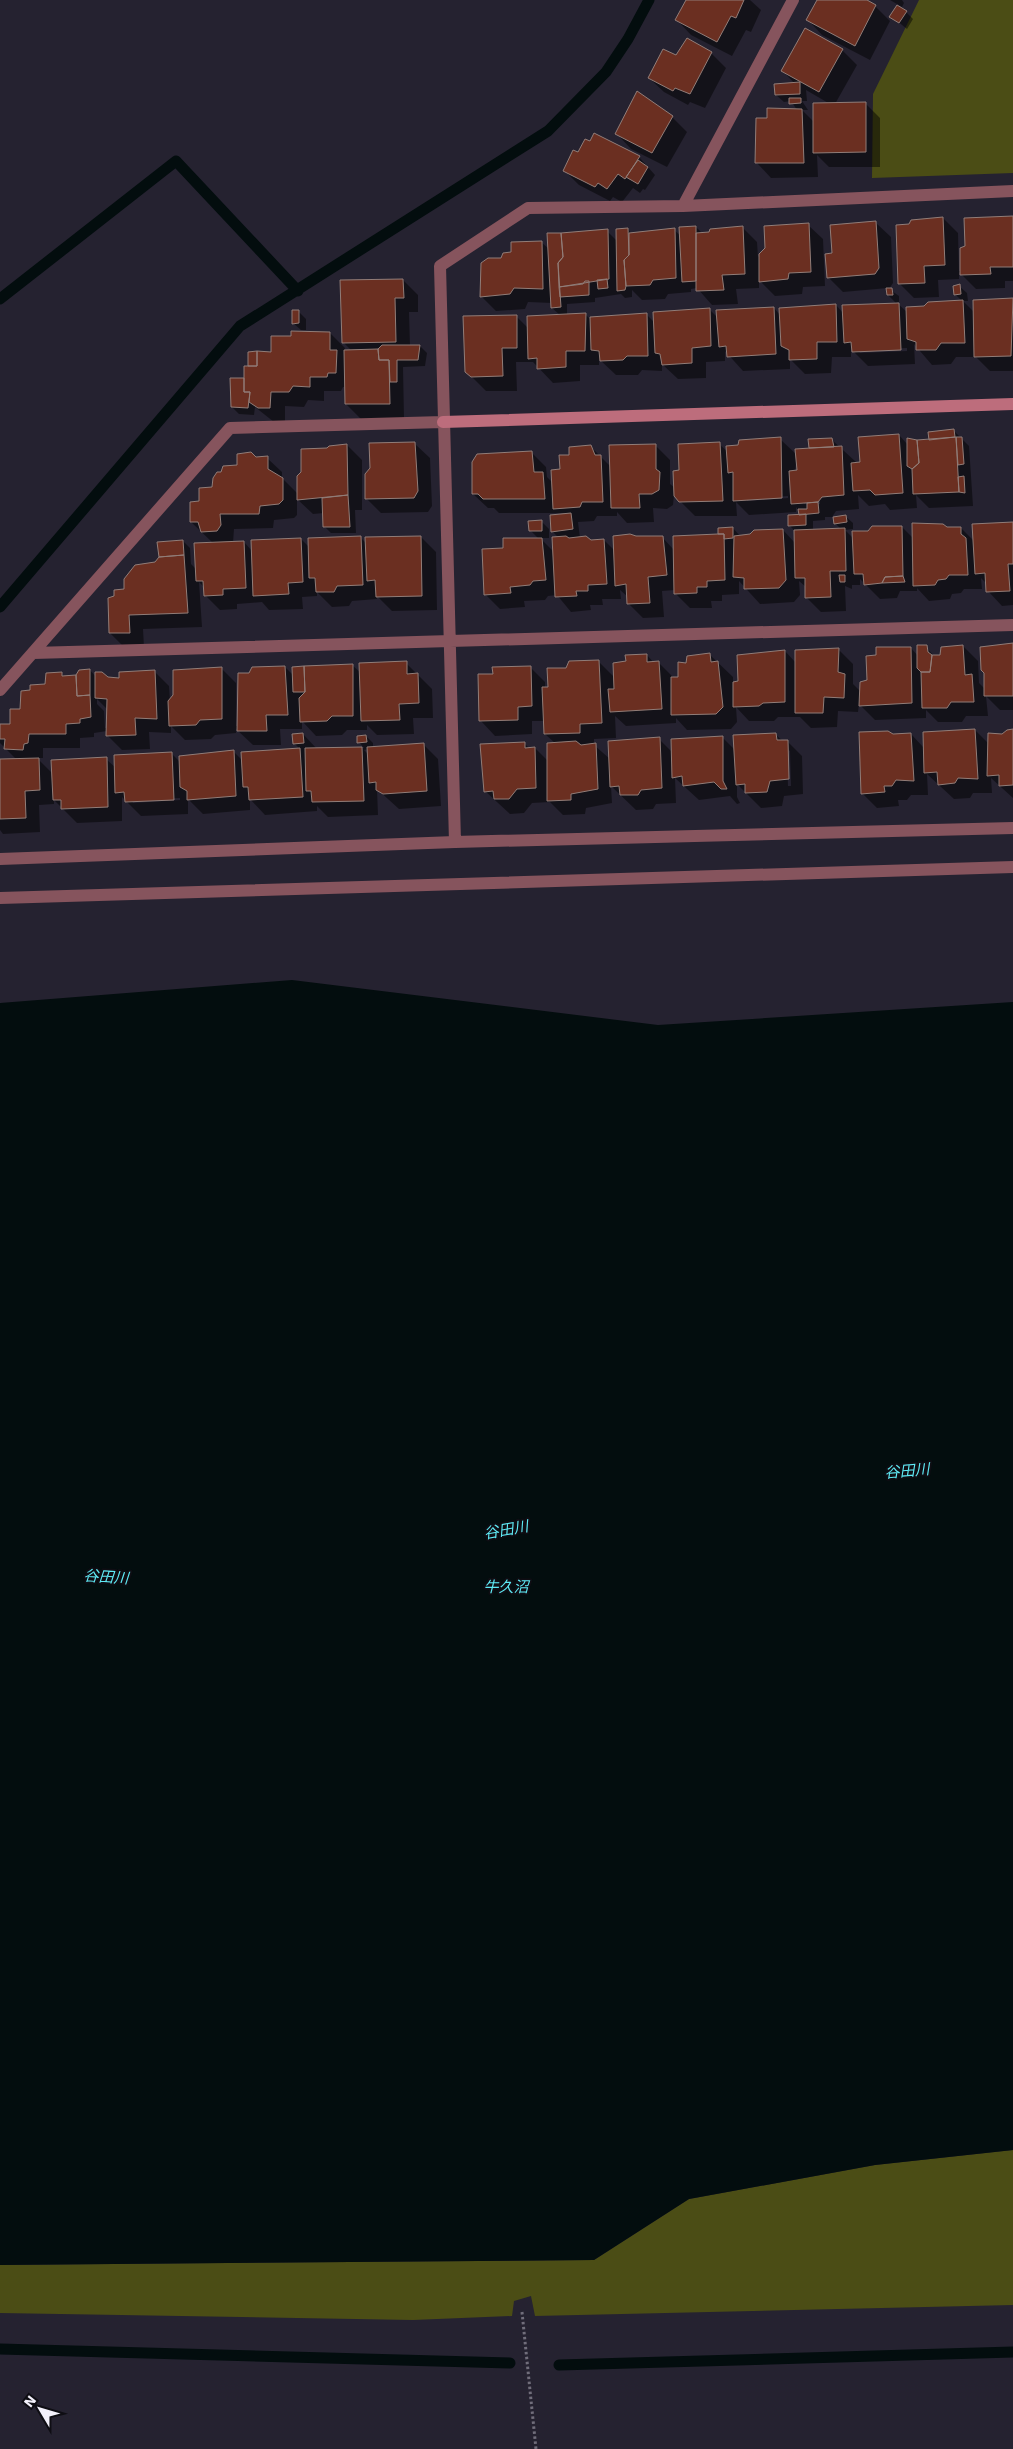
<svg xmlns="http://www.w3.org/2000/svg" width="1013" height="2449" font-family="'Work Sans','Noto Sans JP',sans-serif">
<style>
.green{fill:#4b4d15}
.water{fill:#030d0e}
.shadow{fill:#0007;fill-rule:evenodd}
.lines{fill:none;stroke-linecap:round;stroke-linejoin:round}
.stream{stroke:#030d0e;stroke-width:11}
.building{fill:#6b2f21;stroke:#917d78}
.path{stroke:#716e7b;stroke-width:3;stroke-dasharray:2.5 2.5;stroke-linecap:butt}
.street{stroke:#86545d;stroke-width:12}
.secondary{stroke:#bd6d7c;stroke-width:12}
.labels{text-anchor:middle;stroke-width:4;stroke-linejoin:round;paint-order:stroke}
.water-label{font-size:15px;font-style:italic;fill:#5feaf5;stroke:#0e0d13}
</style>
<rect width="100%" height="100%" fill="#252230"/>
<path class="green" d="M919,0h94v173l-141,5 1,-84z
M1013,2150v155l-478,11 -4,-20 -17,5 -2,15 -99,4 -413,-7v-48l594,-5 95,-61 186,-34z"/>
<path class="water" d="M292,980l366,45 355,-23v1148l-138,15 -186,34 -95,61 -594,5v-1262z"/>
<path class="shadow" d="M688,0h62l11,10 -10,22 -5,-2 -14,26 -41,-21 -14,-15z
M818,0h47l10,6 15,15 -20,39 -48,-25 -14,-15z
M890,0h12l2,3 -2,4z
M906,12l7,7 -6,10 -16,-13z
M805,30l37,20 15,15 -22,39 30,-1 15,15v49h-51l-12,-12 1,22 -47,1 -14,-15 12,-43 28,-10 -6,-9 -7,1 -8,-7 19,-11 -13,-14zM806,90l24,14 -15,19 -13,-13h6l-6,-9h5z
M711,53l15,15 -21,40 -15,-6 -2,3 -24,-13 -15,-14 27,-21z
M672,117l15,15 -20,35 -36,-18 -14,-15z
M590,143l49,14 16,18 -10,15 -2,-1 -3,4 -7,-5 -11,14 -9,-5 -3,4 -31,-16 -15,-15z
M1013,217v64h-8v7l-29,1 -17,-17v7l-21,1 1,17 -25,1 -15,-15 11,-58 33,-7 15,15 1,38h2z
M876,223l15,14 2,46 -4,6 10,7v6h-3l12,11 17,-5 37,-7 -7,-7 4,-8 8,7 1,8h-5l11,11v-11l39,-1v71h-23l-14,-14h-20l-5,7 -19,1 -18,-21 1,20 -47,2 -17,-17v8h-19l-1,16 -26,1 -15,-15v10l-47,2 -18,-20v10l-19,1v16l-28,1 -16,-15v7l-20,-1 -4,5h-22l-17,-16v6h-19v16l-27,2 -20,-21h-17l1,29h-31l-20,-20 50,-55 12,12 32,-13 -8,-7v-5l-24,-1 -3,7 -29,2 -15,-15 20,-37 40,-17 8,7 58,-18 10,10 11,-12 4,5 42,-4 7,6 15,-9 7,7 40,-6 14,14 1,15 8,-8 42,-24 15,14 2,47 -22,1 -1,7 -27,2 -16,-16v8l-23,1 2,15 -26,1 -15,-17 -6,1v3l-23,2 -3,5 -23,1 -10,-10v7l-7,1 -4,-4 -26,4v4l-28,2v11l18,-1 7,7 54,-7 9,9 55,-13 8,8 56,-10 7,8 55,-11 8,9 53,-10 -9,-9v-7l-45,4 -15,-15 5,-23zM907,348v3l-47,2 -2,-3z
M403,280l15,15v17h-9l1,34h10l7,7 -2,13 -22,1 1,51 -43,1 -15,-15v-17h-3l-2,4h-17v10l-16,-1 -4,7 -19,-1v16h-11l-19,-15 -1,8 -15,-1 -7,-7 19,-40 41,-30 38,-4 15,15v3h7l-9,-9z
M299,312l7,7v11h-5l-8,-7z
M953,430l16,16 4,60 -44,2 -13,-13 1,13 -27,2 -5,-6 -16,2 -11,-11 1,14 -23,2 -4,6h-7v3l-12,1v10l29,-1 -7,-7 10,-7 8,7v6l-8,1 9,9 15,-7 33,-5 12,12 33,-10 14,-1 14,14 38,-19v82l-11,1 -14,-15 -1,-7 -6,-6 1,11h-18l-3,4 -9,1 -2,5 -21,2 -12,-13v3h-17l-3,7 -17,1 -20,-20v6h-8v4l-7,-3 1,25 -25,1 -15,-15v-10l-7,-6 1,14 -6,7 -34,2 -21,-23v13l-17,1v6h-11l1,7h-22l-15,-15v-3l-13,1 2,26 -21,1 -15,-15v-6l-8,-7 1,9h-19l1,6h-13l1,5 -20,2 -14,-17 -9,1 -3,4 -21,1 1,6 -25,2 -15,-15 19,-45 35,-10 -9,-9 11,-9 8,8v9h-9l14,14 5,-14 -7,-7 13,-18h-66l-5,-5h-6l-15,-14 58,-42 15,15 1,10 6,6 17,-27 21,-9 20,20 44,-22 15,15v24l5,4 5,-17 39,-27 9,8 52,-13 17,16 -2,16h4l12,-22 -1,-9 21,-1 25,23 5,2 38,-29 9,10 22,-5zM674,495l21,21h42l-1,-14 13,13 47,-3v-5l5,9 -12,9 6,6v12l-12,-13 -43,6 -7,-8 -12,8 -47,14 -12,-13 -26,1 -21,13 -11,-11 -13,1 -11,-3 -2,-16 16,-1 3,-5h20v-4l10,11 27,-1 -1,-14 14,1 6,-4zM788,496v2l-41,3v-2zM820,501v3h-16v-2z
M415,444l15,14 2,48 -4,6 -47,1 -15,-15z
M347,445l15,15v50h-7l1,23h-25l-7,-7v-13l-11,1 -16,-15v16l-3,3 -20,2 -1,8 -39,1 -1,14 11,-1 9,10 48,-13 8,8 52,-9 6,6 54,-7 15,15 1,58 -45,1 -15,-15v3l-25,2 -3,5 -17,1 -15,-15v4l-15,1 1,12 -34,1 -7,-8 -25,2v5l-17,1 -15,-15v-7l-6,-6 3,45 -59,2 1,18 -19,1 -15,-15 15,-43 58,-49 7,7 1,16 5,5 17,-26 -22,-21 9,-20 14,-14 8,-15 34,-14 11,-1 15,14v6l16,16 30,-44z
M1013,645v65h-13l-14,-14 2,20h-22l-4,6h-24l-12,-12v8l-51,2 -16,-16 -1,8 -20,-1 -1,16 -26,1 -11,-11h-22l-4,4h-25l-13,-14 1,15 -6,7 -44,1 -11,-12v5l-50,3 -11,-10 1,22 -22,1v6l16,14 49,-20 13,13 50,-15 13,13 41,-15 7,6h4l15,15 1,38 -19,2 -2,10 -21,2 -24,-24v13l3,6 -3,1 -7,-8 -31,4 -24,-22 1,25 -20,1 -3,5 -17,1 -25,-24 1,17 -26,5 -1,6 -22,1 -13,-13 -18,1 -8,10 -14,1 -25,-23 39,-48 6,6 5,-1 13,13 8,-17 -11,-10v-13h-13v13l-37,2 -14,-15 13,-45 36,-9 15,15v6h4l18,-19 31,-8 17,17 12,-15 20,-8 7,8 4,-1 15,15 6,1 8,-14 23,-9 23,22v7l52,-33 11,12 42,-14 15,15v20l8,8 7,-11 43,-33 7,8 8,-9 8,9h8l21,-10 15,15 1,22 7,7zM787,749l3,2 1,35h-3z
M406,663l26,26 1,29h-20l1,16 -37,1 -10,-10v5h-20l-5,5 -26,1 -14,-15v8h-22l1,16h-28l-17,-16v4l-21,2 -4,4 -26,1 -14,-14v7l-22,-1 1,17 -28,1 -15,-15v-4l-13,2v4l-14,1v10h-37v10h-6l16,16 53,-15 10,9 55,-15 9,9 53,-11 10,10v-8l57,-4 -6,-6 9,-9 14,15 47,-1 -5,-6 7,-6 7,7v5l50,-4 15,15 3,47 -42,3 -22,-20 1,26 -50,2 -11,-11v5l-52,4 -15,-16v11l-47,4 -15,-15v15l-47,2 -19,-19v24l-45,2 -23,-23v4l-15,1 1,27 -37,2 -3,-4v-69l17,-1 -17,-17v-18l12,1 19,-35 15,-6 16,-11 3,3 12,-1 13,-6 6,7 24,2 34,-8 15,15 1,15 51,-33 15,15v43h2l12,-52 35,-7 9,9 58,-11 9,8zM97,699l11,11 -1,18h-2l-1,-17 -7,-7zM369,749v6l-5,-5zM180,798v2l-47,3 -2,-3z
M975,730l14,14 24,-14v68l-22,-20 1,15h-19l-3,5 -16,1 -27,-25 1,21h-17l-4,5h-9l1,6 -22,2 -15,-15 -2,-60 51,1 13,14z"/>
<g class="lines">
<path class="stream" d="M0,299l176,-138 122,130
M0,607l240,-281 308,-195 58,-59 22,-33 21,-39
M0,2349l510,14
M559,2365l454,-13"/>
</g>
<path class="building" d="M686,0h58l-8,18 -5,-2 -14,26 -42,-22z
M817,0h50l9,5 -21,41 -49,-26z
M897,5l10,6 -8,12 -10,-6z
M805,28l38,21 -24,43 -38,-21z
M687,38l25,14 -22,42 -15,-6 -2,3 -25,-13 15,-29 13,6z
M800,82v12l-25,1 -1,-11z
M637,91l36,25 -21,37 -37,-19z
M789,98h12v5l-12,1z
M866,102v50l-53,1v-50z
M767,108l35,1 2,54h-49l1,-45h11z
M594,133l46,23 -15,23 -7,-5 -11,15 -9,-6 -3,4 -32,-16 10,-21 5,2 7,-13 5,2z
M638,160l10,7 -10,17 -12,-7z
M1013,216v51h-23l1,7 -31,1v-27l5,-2 -1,-28z
M943,217l2,48 -21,1 1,17 -27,1 -2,-59 13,-1 2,-4z
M876,221l3,47 -4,6 -48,4 -2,-24 7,-1 -2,-28z
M809,223l2,49 -22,1 -1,6 -29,3v-28l6,-6 -1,-22z
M696,226v55l-14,1 -3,-55z
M743,226l2,48 -23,1 2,15 -28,1v-58l13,-1 1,-3z
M628,228l1,27 -5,5 2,26 -1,4 -8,1 -1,-62z
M675,228l1,50 -23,2 -3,5 -24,1 -2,-26 5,-5v-22z
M608,229l1,50 -50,8 -1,-24 5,-6 -2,-24z
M547,233h14l2,24 -5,6 3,44 -10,1z
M542,241l1,48 -29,-1 -4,6 -30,3 1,-34 7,-5h13l2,-5 8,-1v-10z
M403,279l1,19h-9l1,44 -54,1 -2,-63z
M607,279l1,9 -10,1 -1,-9z
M585,281h4v14l-29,2 -1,-10 24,-3z
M960,284l1,10 -7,1 -1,-9z
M886,288h6l1,7h-6z
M1013,298l-2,58 -37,1 -1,-57z
M963,300l2,43h-24l-5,7h-20v-8l-9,-3 -1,-32 18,-1 4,-4z
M899,303l2,47 -49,2 -1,-10 -7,1 -2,-38z
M836,304l1,38h-20v17l-28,1v-10l-8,-4 -2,-38z
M774,307l2,47 -49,3 -1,-11 -7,1 -3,-37z
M710,308l1,38 -19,2v15l-30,2 -2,-11 -5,-1 -2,-41z
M292,310h7v13l-7,1z
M586,313l-1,38h-19v16l-29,2v-11l-9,1 -1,-43z
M647,313l1,43h-21l-4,4 -23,1 -1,-10 -8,-1 -1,-33z
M517,315v33h-15l1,28 -32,1 -6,-5 -2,-56z
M291,331l39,1v18h7l-1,23h-8l-1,4h-17v10l-17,-1 -4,6h-18l-1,16h-12l-9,-6 1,-10h-6v-26h13v-15l14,1v-16h20z
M382,345h38l-2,15h-21v22h-7l-1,-22h-10l-1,-11z
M378,349l1,11h10l1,44h-45l-1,-54z
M257,351v15h-9v-14z
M230,378h14v14h6l-2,16 -17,-1z
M954,429l1,8 -26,3 -1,-8z
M899,434l4,59 -28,2 -5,-5 -17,1 -2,-28 9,-1 -2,-25z
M781,437l1,61 -49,3v-29l-5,1 -2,-27 12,-1 1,-5z
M956,437l3,55 -46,2 -1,-25 7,-6 -2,-23z
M956,437h6l2,27 -6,1z
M832,438l2,9 -25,1 -1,-9z
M907,438l10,2 2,23 -7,6 -5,-3z
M415,442l3,49 -4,7 -49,1v-25l5,-6 -1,-25z
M720,442l3,59 -44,1 -5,-6 -1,-25 6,-1 -1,-26z
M347,444l1,51 -51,5v-24l4,-4v-23l26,-1 2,-2z
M656,444v25l4,3 -1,18 -7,4h-13l1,14h-29l-2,-63z
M591,445l4,10h6l2,47h-21l-2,5 -27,2 -2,-39 9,-1 -1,-14h10v-8z
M842,446l2,49 -22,2 -4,5 -27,2 -2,-33 8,-1 -2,-21z
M532,451l2,21h9l2,27h-62l-5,-5h-6v-32l5,-8z
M251,452l5,5 12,-1v13l15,9v22l-4,4 -19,2 -1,8h-39l1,11 -4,6 -16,1 -3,-10h-8v-20l9,-1v-13l13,-1 1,-9 4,-6h4l2,-6 14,-1v-11z
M964,476l1,17 -6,-1 -1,-15z
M348,495l2,32h-27l-1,-29z
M818,502l1,11 -20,2 -1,-6h9v-6z
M571,513l2,16 -22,3 -1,-17z
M806,514v11l-18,1v-11z
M846,515l1,7 -13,2 -1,-7z
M542,520v11h-13l-1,-10z
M1013,522v42h-5l2,27 -24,1 -1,-19 -10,1 -3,-50z
M912,523l31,1 4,3h14v7l5,4 2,37h-19l-3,4 -8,1 -3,5 -22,1z
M872,526h30l1,50 -18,1 -3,6 -18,2 -1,-11h-9l-2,-43h16z
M733,527v11l-9,1v-5h-6v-6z
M845,528l1,43h-16l1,26 -26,1v-20h-10l-1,-48z
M783,529l3,51 -7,8 -35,1v-11l-11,-1 1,-41 16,-2 4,-4z
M630,534l6,2h27l4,39 -19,2 2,26 -23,1 -1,-20 -11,2 -2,-50z
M718,534h6l1,46 -18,1v6h-10v6l-23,1 -1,-58z
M361,536l2,49 -26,1 -3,6h-18l-1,-14h-6l-1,-40z
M421,536l1,60 -46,1 -1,-17 -8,1 -2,-44z
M566,536l3,2 17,-2 5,4 13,-1 3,45 -19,1v6h-12l1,5 -22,1 -3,-60z
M301,538l2,44 -15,1 1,11 -36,2 -2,-56z
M503,538h39l4,42 -13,1 -3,4 -20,2 1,6 -27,2 -2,-46 21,-1z
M183,540l1,15 -25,2 -2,-15z
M244,541l2,47 -23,1v6l-19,1 -1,-15h-7l-2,-38z
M184,555l4,58 -59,2 1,18h-21l-1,-35 6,-2v-6l10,-1v-10l11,-14 20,-3 4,-5z
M839,575h6v7h-5z
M903,576l2,6 -23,1 3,-6z
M1013,643v53h-29v-23l-3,-3 -1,-23z
M917,645h10l1,7 4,3 -2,17h-9l-4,-4z
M963,645l2,30 7,-1 2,28h-23l-4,6h-25l-1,-36h9l2,-17h8l1,-8z
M876,647h35l1,56 -53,3 1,-24 7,-2 -1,-24 10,-1z
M839,648l-1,24 7,2 -1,24 -20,-1 -1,16h-28v-63z
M785,650v52l-22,1 -4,3 -26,1v-25l5,-1 -1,-26z
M710,653l1,9 7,-1 5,46 -7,7 -45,1v-38h7v-15l8,1 1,-7z
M647,654v8l12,-1 3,48 -52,3 -2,-23h6l-1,-26 13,-2 -1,-6z
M599,660l3,63 -22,1v9l-36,1 -2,-47h6l-1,-19h19l3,-7z
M407,661v13l11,-1 1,30 -20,1 1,16 -39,1 -2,-58z
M353,664v52h-21l-5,5 -27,1 -1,-24 6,-6 -1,-26z
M285,666l3,49h-22l1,16h-30l1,-58h11l3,-6z
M304,666l1,26h-12l-1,-25z
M531,666l1,40 -14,1v13l-39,1 -1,-47h15l-1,-7z
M222,667v52l-22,1 -4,5 -27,1 -1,-25 5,-6v-25z
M90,669v26l-13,1 -1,-21 3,-5z
M155,670l2,49 -22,-1 1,17 -30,1 1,-37 -12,-1v-26h7l6,5 11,1v-6z
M62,672v4l14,-1 1,21 13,-1 1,22 -11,2v4l-14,1v10h-37l-1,9 -4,1 -1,6 -19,-1 1,-10h-5v-15h10v-15h10l1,-18 9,-1v-5l15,-1 1,-11z
M975,729l3,50 -20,-1 -3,5 -17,2 -1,-13 -13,1 -1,-41z
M1013,729v56l-14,1v-11l-12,1 1,-43 14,1 5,-4z
M888,731l5,3 18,-1 3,48 -18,-1 -4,6h-8l1,6 -24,2 -2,-62z
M303,733l1,10 -11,1 -1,-10z
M776,733l1,7h11l1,39 -19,2 -3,11 -22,1v-9l-9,1 -3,-50z
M366,735l1,7 -10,1v-7z
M723,736v45l4,8h-6l-7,-7 -31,4 -1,-10 -10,2 -1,-39z
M660,737l2,51 -21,2 -3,5h-18l-1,-9 -9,1 -2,-46z
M576,741l5,4 15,-2 2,46 -27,5v6l-24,1v-58z
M525,742v6l10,-1 1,41 -19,1 -8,10h-15l-1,-8 -9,1 -4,-48z
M424,743l3,48 -44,3 -7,-4v-8l-7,1 -2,-36z
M362,747l2,54 -52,1 -1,-11h-5l-1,-43z
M300,748l3,49 -54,3 -1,-13h-5l-2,-35z
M234,750l2,46 -49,4v-9l-7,-4 -1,-31z
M172,752l2,48 -49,2 -1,-10 -9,1 -1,-38z
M107,757l1,50 -47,2v-9h-8l-2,-40z
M39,758l1,32 -15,1 1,27 -26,1v-60z"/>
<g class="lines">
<path class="path" d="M522,2312l14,137"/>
<path class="street" d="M683,206l330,-15
M33,653l980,-28
M0,690l230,-262 213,-6
M455,842l-15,-576 88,-58 155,-2 110,-206
M0,859l455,-17 558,-14
M0,898l1013,-31"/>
<path class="secondary" d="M443,422l570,-18"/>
</g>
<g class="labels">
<g class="water-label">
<text transform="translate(907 1471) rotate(-5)" y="5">谷田川</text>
<text transform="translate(506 1530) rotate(-10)" y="5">谷田川</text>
<text transform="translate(106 1577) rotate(4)" y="5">谷田川</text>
<text x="506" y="1592">牛久沼</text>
</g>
</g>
<g transform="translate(40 2409) rotate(308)" stroke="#0e0d13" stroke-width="4" paint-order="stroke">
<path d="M0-4L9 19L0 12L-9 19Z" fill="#f3f1fb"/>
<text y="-8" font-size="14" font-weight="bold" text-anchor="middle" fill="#f3f1fb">N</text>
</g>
</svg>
